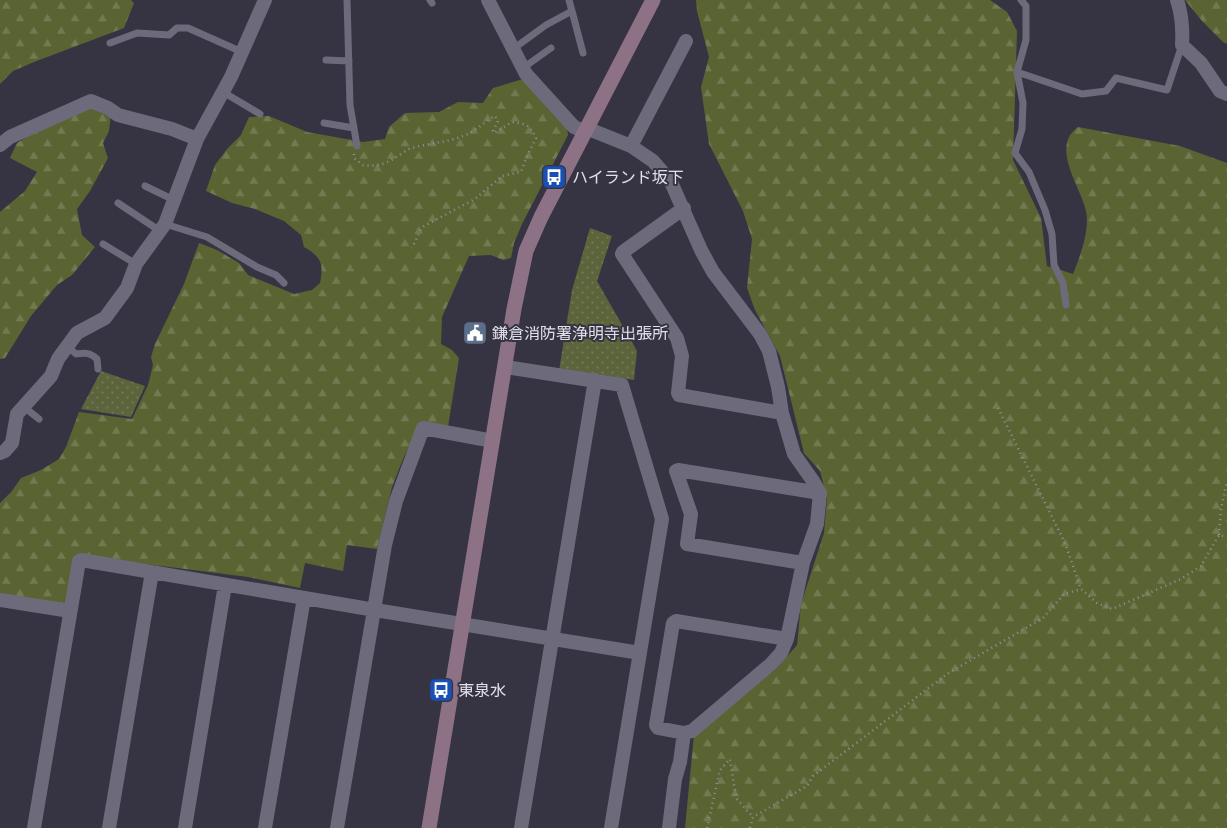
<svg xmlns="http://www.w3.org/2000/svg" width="1227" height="828" font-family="'Fira Sans','Noto Sans JP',sans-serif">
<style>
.forest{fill:url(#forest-firs)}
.park{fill:url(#park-dots)}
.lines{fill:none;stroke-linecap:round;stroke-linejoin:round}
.path{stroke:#93919d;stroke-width:2.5;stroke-dasharray:1 4;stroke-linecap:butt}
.lane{stroke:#6d6b7b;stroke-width:7}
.street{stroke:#6d6b7b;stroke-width:14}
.secondary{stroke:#8d7184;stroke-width:15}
.labels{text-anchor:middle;stroke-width:4;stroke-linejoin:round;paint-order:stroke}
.poi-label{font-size:16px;fill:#e1dfe9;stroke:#363443;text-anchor:start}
</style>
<defs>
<pattern id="forest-firs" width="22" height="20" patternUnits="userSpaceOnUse" patternTransform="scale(1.25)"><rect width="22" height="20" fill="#5a6432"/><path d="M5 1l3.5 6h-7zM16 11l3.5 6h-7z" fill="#717a50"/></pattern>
<pattern id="park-dots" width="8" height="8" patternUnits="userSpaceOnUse" patternTransform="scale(1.25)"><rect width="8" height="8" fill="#5b643b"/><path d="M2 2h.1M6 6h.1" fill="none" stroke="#727a57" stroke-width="1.8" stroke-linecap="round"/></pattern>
</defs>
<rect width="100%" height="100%" fill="#363443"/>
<path class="forest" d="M0,0h131l3,3 -10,25 -90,34 -21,9 -13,13z
M696,0h294l17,12 10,19 -4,129 28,58 6,48 26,8c7,-17 17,-44 13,-63 -6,-26 -36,-64 -8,-84l102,19 47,17v665h-542l9,-93 82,-66 21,-24 4,-41 23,-71 3,-35 -7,-27 -16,-18 -24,-97 -25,-46 -8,-22 5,-49 -9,-28 -34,-67 -8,-57 8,-30 -12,-46z
M1185,0h42v44l-4,-2 -21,-21z
M523,79l44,49 1,7 -46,89 -8,19 -3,15 -8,2 -12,-5 -22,1 -27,61 -1,27 11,6 7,8 -11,69 -27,-6 -18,38 -11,28 -15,62 -30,-4 -4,26 -38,-8 -5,25 -52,-11 -173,-22 -9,47 -4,3 -62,-10v-92l12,-12 9,-13 20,-8 18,-11 7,-12 13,-35 53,7 16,-34 5,-20 -2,-8 4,-13 29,-60 15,-41 18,7 22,13 9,12 46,19 18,-4 8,-7c4,-20 1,-26 -16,-36l-3,-12 -17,-14 -29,-12 -23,-6 -26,-12 9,-26 12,-16 14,-14 8,-18 20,-1 38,16 56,10 22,-3 4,-12 16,-14 34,-1 19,-10 25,1 10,-15z
M99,108l12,5 -2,18 -6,12 5,15 -18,33 -13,18 5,26 13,12 -23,28 -15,10 -26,31 -26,42 -5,1v-147l25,-21 12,-19 -27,-14 7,-15 13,-8 48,-25z"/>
<path class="park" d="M590,228l22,8 -15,45 40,70 -3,29 -38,-6 -37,-3 13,-81z
M101,371l44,15 -14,31 -50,-8z"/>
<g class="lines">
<path class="path" d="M354,154v4l9,7c11,2 24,-1 33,-8 4,-2 9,-6 13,-8 17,-6 37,-6 54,-13 12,-4 21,-14 32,-20l3,5 -5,10 1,2 18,-11c14,2 17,2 24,16l-9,18 -6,16 -19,4 -27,23 -51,27 -3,3 -9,19
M998,408l67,135 16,46
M1219,535l2,-26 6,-28
M707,828l13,-58 10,-11 6,39 17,19
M750,828l3,-11 54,-31 6,-10 134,-102 96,-56 21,-24 17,-5 16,14 15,6 69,-30 20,-13 18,-31 8,2"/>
<path class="lane" d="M347,0l3,105 7,41
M430,0l2,3
M1021,0l5,6v34l-9,32 6,31 -1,26 -7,24 14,19 16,38 7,24 2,31 9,18 3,22
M572,11l11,42
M110,43l27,-10 32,2 8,-7h11l54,24
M513,49l33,-24 26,-14 -3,-11
M326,60l23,1
M523,68l28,-20
M1017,72l65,22 24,-3 10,-13 51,12 15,-45
M223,92l37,22
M324,123l30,5
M145,186l29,14
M118,203l42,28
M165,224l42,13 50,30 19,8 8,8
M103,244l33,20
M67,346l9,8c9,-1 14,-2 21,5l1,10
M24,407l15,12"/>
<path class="street" d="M488,0l38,74 48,53 10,4
M1177,0c5,15 6,29 5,45l19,18 19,28 7,3
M586,128l45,18 22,15 18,21 30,68 12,22 47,62 9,17 9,36 4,26 12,41 19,27 7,12 -3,31 -14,39 -16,76 -6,14 -10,11 -79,67 -8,2 -26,-5 -2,-3 17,-102 3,-2 111,18
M0,145l10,-8 81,-36 17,7 10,7 54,14 25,10
M631,146l55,-105
M684,208l-61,44 -1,2 55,84 5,18 -4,37 1,2 103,18
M506,367l116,18 40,134 -51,309
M0,453l5,-2 7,-8 5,-29 34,-38 7,-17 19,-26 28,-15 22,-30 9,-24 29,-40 32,-85 34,-62 34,-77
M803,563l-116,-19 4,-30 -15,-43 2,-1 142,23
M0,600l70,11
M34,828l45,-267 2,-1 294,50 265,43
M109,828l43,-256
M185,828l40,-243
M265,828l39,-230
M337,828l48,-283 11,-44 27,-73 70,13
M521,828l74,-448
M669,828l6,-49 5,-17 4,-29"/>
<path class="secondary" d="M429,828l85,-519 12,-58 15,-34 112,-217"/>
</g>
<defs>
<symbol id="bus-square" viewBox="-11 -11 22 22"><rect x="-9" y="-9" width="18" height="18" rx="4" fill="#1a4fb4" stroke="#363443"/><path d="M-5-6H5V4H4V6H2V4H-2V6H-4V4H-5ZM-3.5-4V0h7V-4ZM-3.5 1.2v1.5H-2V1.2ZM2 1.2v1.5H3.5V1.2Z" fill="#fff"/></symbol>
<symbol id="civic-square" viewBox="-11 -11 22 22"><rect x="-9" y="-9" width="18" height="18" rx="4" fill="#5c6f8a" stroke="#363443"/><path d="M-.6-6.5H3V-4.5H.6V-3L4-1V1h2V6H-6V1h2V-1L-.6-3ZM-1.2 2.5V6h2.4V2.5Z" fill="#fff"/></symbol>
</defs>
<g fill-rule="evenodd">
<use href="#bus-square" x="540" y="163" width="28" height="28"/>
<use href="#civic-square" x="461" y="319" width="28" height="28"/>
<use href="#bus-square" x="427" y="676" width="28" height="28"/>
</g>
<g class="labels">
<g class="poi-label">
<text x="572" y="183">ハイランド坂下</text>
<text x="492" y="339">鎌倉消防署浄明寺出張所</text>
<text x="458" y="696">東泉水</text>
</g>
</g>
</svg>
